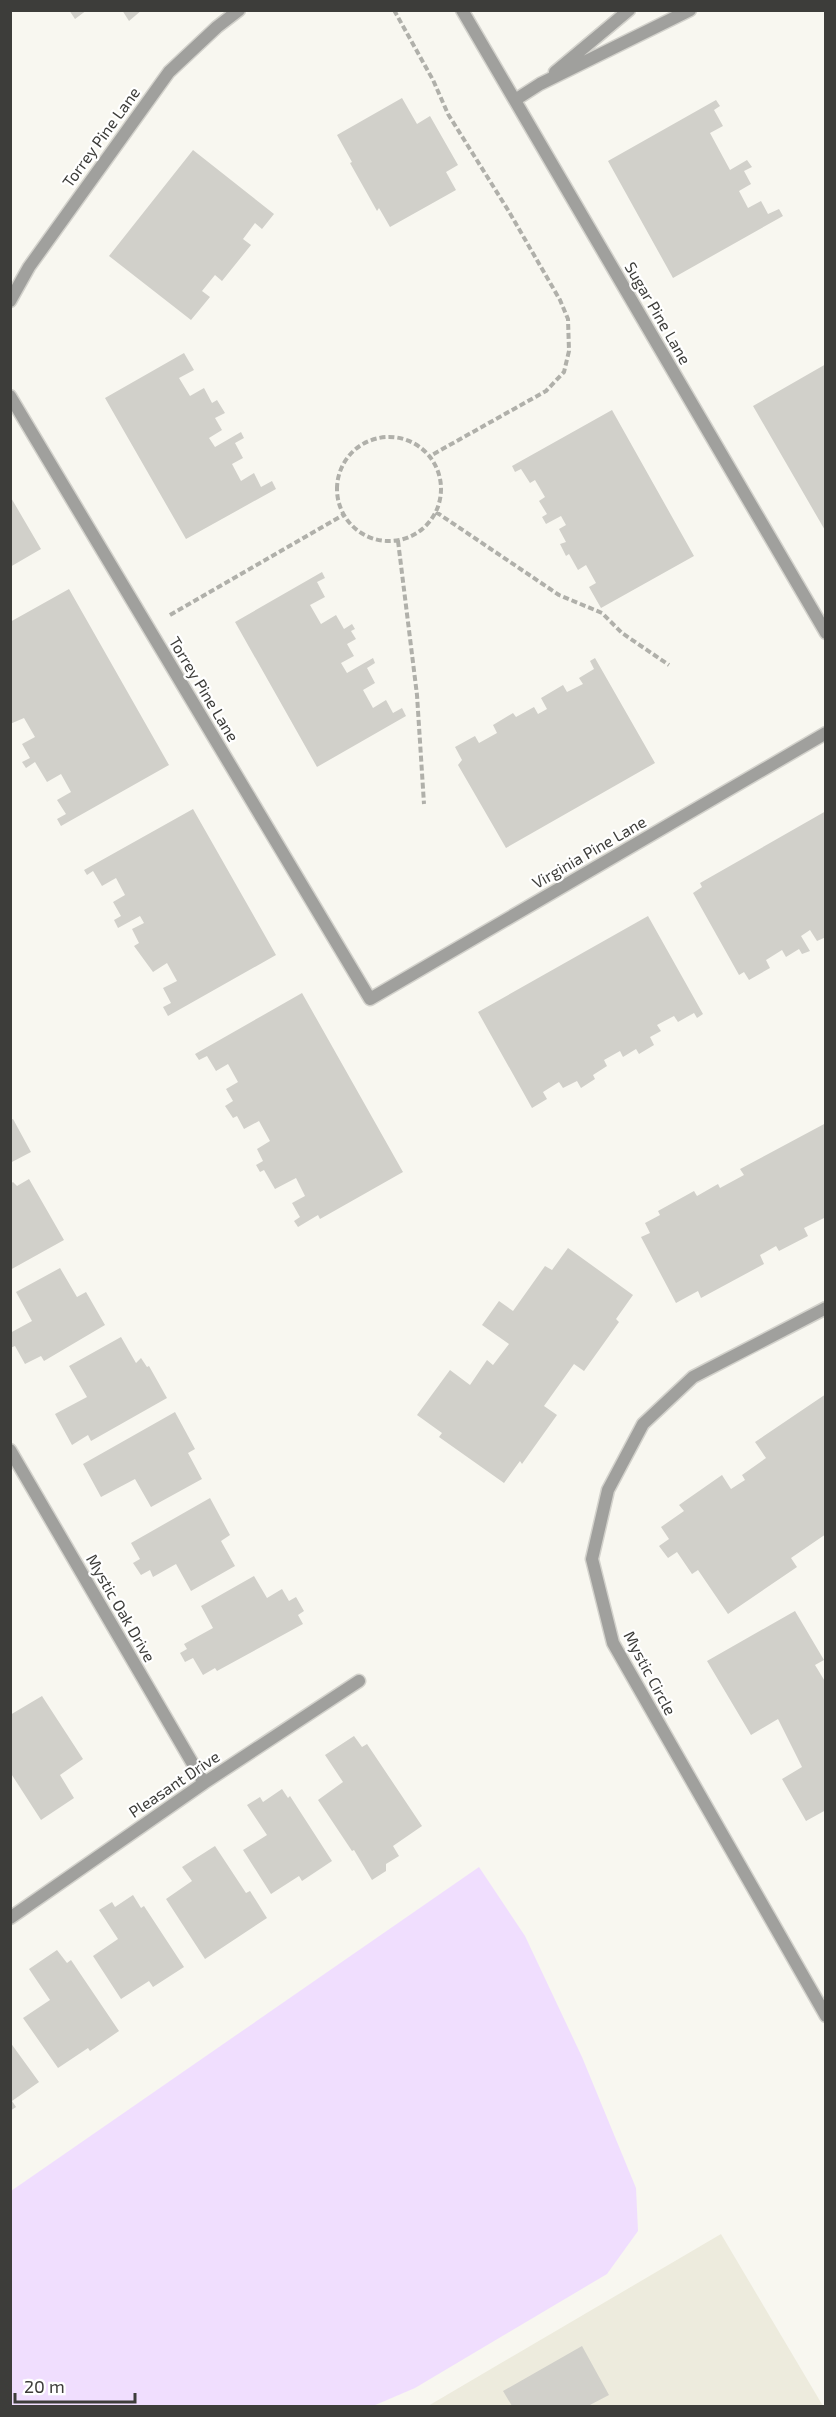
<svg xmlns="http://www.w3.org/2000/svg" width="836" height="2417" font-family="'Exo 2',sans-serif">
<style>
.built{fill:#edebdd}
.green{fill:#f0defe}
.building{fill:#d1d0ca}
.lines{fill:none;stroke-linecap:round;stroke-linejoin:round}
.street-casing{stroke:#d3d2cc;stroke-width:15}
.path{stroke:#b0b0aa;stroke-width:4;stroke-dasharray:6 3;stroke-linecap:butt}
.street{stroke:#a0a09d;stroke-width:12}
.labels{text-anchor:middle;stroke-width:4.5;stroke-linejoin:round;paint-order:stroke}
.street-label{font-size:16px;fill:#3d3d3a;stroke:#fff}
</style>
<rect width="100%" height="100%" fill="#f8f7f0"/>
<path class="built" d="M721,2234l102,172h-395z"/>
<path class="green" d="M479,1867l46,69 57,121 54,131 2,43 -31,43 -192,114 -42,18h-362v-215z"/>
<path class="building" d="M69,10h18l-12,9z
M122,10h20l-13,11z
M402,98l15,26 13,-8 28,49 -12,7 10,18 -66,37 -11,-19 -2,3 -27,-48 2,-1 -15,-27z
M716,100l4,6 -6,4 9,16 -13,7 20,37 17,-10 5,7 -8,4 7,13 -12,7 9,17 13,-7 7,13 11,-5 4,7 -110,62 -65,-117z
M193,150l81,64 -12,15 -7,-6 -12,16 8,6 -29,36 -7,-6 -13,16 8,6 -19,23 -82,-64z
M184,353l10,17 -15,8 11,18 14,-8 8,15 5,-3 8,13 -10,5 7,12 -13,8 6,9 26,-15 3,6 -9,5 8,15 -11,6 9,17 13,-8 7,14 11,-6 4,8 -90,50 -81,-141z
M826,364v168l-73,-126z
M612,410l82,146 -93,52 -12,-21 7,-4 -10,-18 -8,5 -9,-16 -3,2 -6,-12 6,-2 -7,-13 7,-4 -5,-9 -15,8 -4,-7 5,-3 -8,-13 6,-4 -10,-17 -5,3 -9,-14 -6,3 -3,-6z
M10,496l31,53 -31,18z
M322,572l3,6 -8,4 8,15 -15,8 11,19 15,-9 8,14 8,-5 3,5 -4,2 5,8 -9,5 7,12 -13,7 6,10 26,-15 2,5 -8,5 8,15 -12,7 10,18 13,-8 7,13 9,-5 4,8 -89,51 -82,-145z
M69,589l100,176 -108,61 -4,-7 9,-5 -9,-14 14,-8 -10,-18 -14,8 -12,-20 -9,6 -4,-6 8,-4 -8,-14 13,-7 -11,-19 -14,6v-102z
M595,658l60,105 -149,85 -48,-83 4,-5 -7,-13 20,-11 4,7 18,-10 -4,-8 20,-12 3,4 18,-10 4,7 9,-5 -6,-11 22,-13 4,7 16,-8 -4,-6 15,-9 -4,-8z
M193,809l83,146 -108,61 -5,-9 8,-4 -8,-15 14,-7 -10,-18 -14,9 -19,-26 5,-3 -7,-14 12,-6 -4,-7 -22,12 -4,-8 7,-4 -8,-14 12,-7 -9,-17 -14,8 -9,-15 -6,4 -3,-5z
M826,811v126l-9,4 -7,-11 -9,6 9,15 -8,3 -3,-5 -13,8 -4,-7 -16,10 4,8 -21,12 -5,-8 -5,3 -46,-82 9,-6 -2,-4z
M648,916l55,98 -6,4 -3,-5 -16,9 -4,-6 -17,9 4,6 -11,6 4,8 -15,9 -3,-5 -13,8 -3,-6 -16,9 3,6 -14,9 2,4 -14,9 -4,-7 -14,7 -4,-6 -16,10 4,7 -15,9 -54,-96z
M302,993l101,179 -83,47 -2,-4 -20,12 -4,-6 6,-4 -8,-14 13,-7 -9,-18 -21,11 -11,-19 -4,2 -4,-7 7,-4 -6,-12 13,-8 -11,-20 -15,8 -7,-13 -4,2 -8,-12 8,-5 -7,-12 12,-7 -10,-18 -12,7 -9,-15 -8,4 -4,-6z
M13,1119l18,33 -21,11v-43z
M826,1123v94l-22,11 4,8 -29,15 -3,-5 -16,9 4,9 -63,34 -3,-7 -22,12 -35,-66 9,-4 -5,-10 15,-8 -2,-4 36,-20 3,5 21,-12 2,4 24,-13 -4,-6z
M29,1179l35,61 -54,30v-86l3,-2 4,4z
M568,1248l65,47 -17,24 3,3 -35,49 -10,-7 -30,42 13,9 -35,49 -2,-3 -16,22 -65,-46 3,-4 -25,-18 33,-45 20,15 17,-25 6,5 16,-21 -27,-19 17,-24 14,10 32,-45 7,4z
M60,1268l17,29 9,-5 19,33 -61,36 -3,-5 -16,8 -10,-18 -5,2v-15l22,-12 -16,-29z
M121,1337l15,26 5,-5 6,9 2,-1 18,32 -76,43 -3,-6 -16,10 -17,-31 32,-17 -18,-31z
M826,1394v140l-35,24 6,9 -69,47 -30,-44 -6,4 -15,-22 -9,6 -9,-12 10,-7 -8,-12 23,-16 -5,-6 43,-30 9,14 14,-9 -3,-5 24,-17 -11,-16z
M175,1412l20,37 -7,4 14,26 -51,28 -16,-28 -34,18 -18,-33z
M210,1498l20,37 -9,6 14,25 -44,25 -15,-27 -23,13 -3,-7 -9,5 -8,-12 7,-4 -9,-16z
M254,1576l13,22 15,-9 7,12 7,-4 8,14 -6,4 5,9 -86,47 -2,-3 -12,7 -10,-17 -8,4 -5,-9 7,-4 -3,-5 29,-16 -12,-22z
M795,1611l29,49 -9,5 11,18v127l-20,11 -24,-42 20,-12 -24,-48 -27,16 -44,-74z
M42,1696l41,63 -23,16 14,23 -33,22 -31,-48v-57z
M354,1736l8,11 5,-3 55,82 -29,20 6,10 -13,8v7l-14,9 -18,-30 -2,1 -34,-51 25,-18 -18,-27z
M282,1789l6,9 2,-2 42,65 -30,20 -3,-5 -28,18 -28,-44 24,-15 -20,-30 13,-8 3,5z
M215,1846l31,47 4,-2 17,27 -62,41 -39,-60 26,-18 -10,-14z
M133,1895l8,13 3,-2 40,61 -31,20 -4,-6 -28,18 -28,-43 25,-17 -19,-29 13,-8 3,5z
M57,1950l10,13 4,-3 48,71 -29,20 -2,-3 -30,20 -35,-50 27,-18 -21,-31z
M10,2042l29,40 -27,19 4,6 -6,4z
M582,2346l27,49 -21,11h-76l-9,-15z"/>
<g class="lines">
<defs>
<path id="street" d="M462,10l364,623
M555,72l74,-62
M515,100l25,-16 150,-74
M10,301l19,-34 140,-195 48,-45 22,-17
M10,396l360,603 456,-266
M826,1308l-133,69 -50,47 -35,66 -16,69 21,84 213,373
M10,1450l194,333
M10,1918l194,-135 155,-102"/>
</defs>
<use href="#street" class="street-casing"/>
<path class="path" d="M394,10l39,70 15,34 60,96 52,90 8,19 1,32 -5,21 -18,19 -116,65
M337 489a52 52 0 1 1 104 0a52 52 0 1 1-104 0Z
M436,512l123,83 43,18 20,20 47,32
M398,541l19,154 7,109
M170,615l173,-100"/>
<use href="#street" class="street"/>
</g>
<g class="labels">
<g class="street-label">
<text transform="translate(101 137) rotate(-54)" y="6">Torrey Pine Lane</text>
<text transform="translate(658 313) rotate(60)" y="6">Sugar Pine Lane</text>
<text transform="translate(204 689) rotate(59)" y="6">Torrey Pine Lane</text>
<text transform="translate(589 852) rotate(-30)" y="6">Virginia Pine Lane</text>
<text transform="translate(121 1608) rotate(60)" y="6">Mystic Oak Drive</text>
<text transform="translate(650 1673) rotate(62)" y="6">Mystic Circle</text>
<text transform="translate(174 1784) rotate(-34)" y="6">Pleasant Drive</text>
</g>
</g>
<rect width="836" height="2417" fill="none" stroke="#3d3d3a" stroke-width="24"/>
<path d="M15 2393v9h120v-9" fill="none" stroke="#3d3d3a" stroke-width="3"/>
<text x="24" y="2393" font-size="18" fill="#3d3d3a" stroke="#ffffff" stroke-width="4.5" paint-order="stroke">20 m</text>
</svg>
